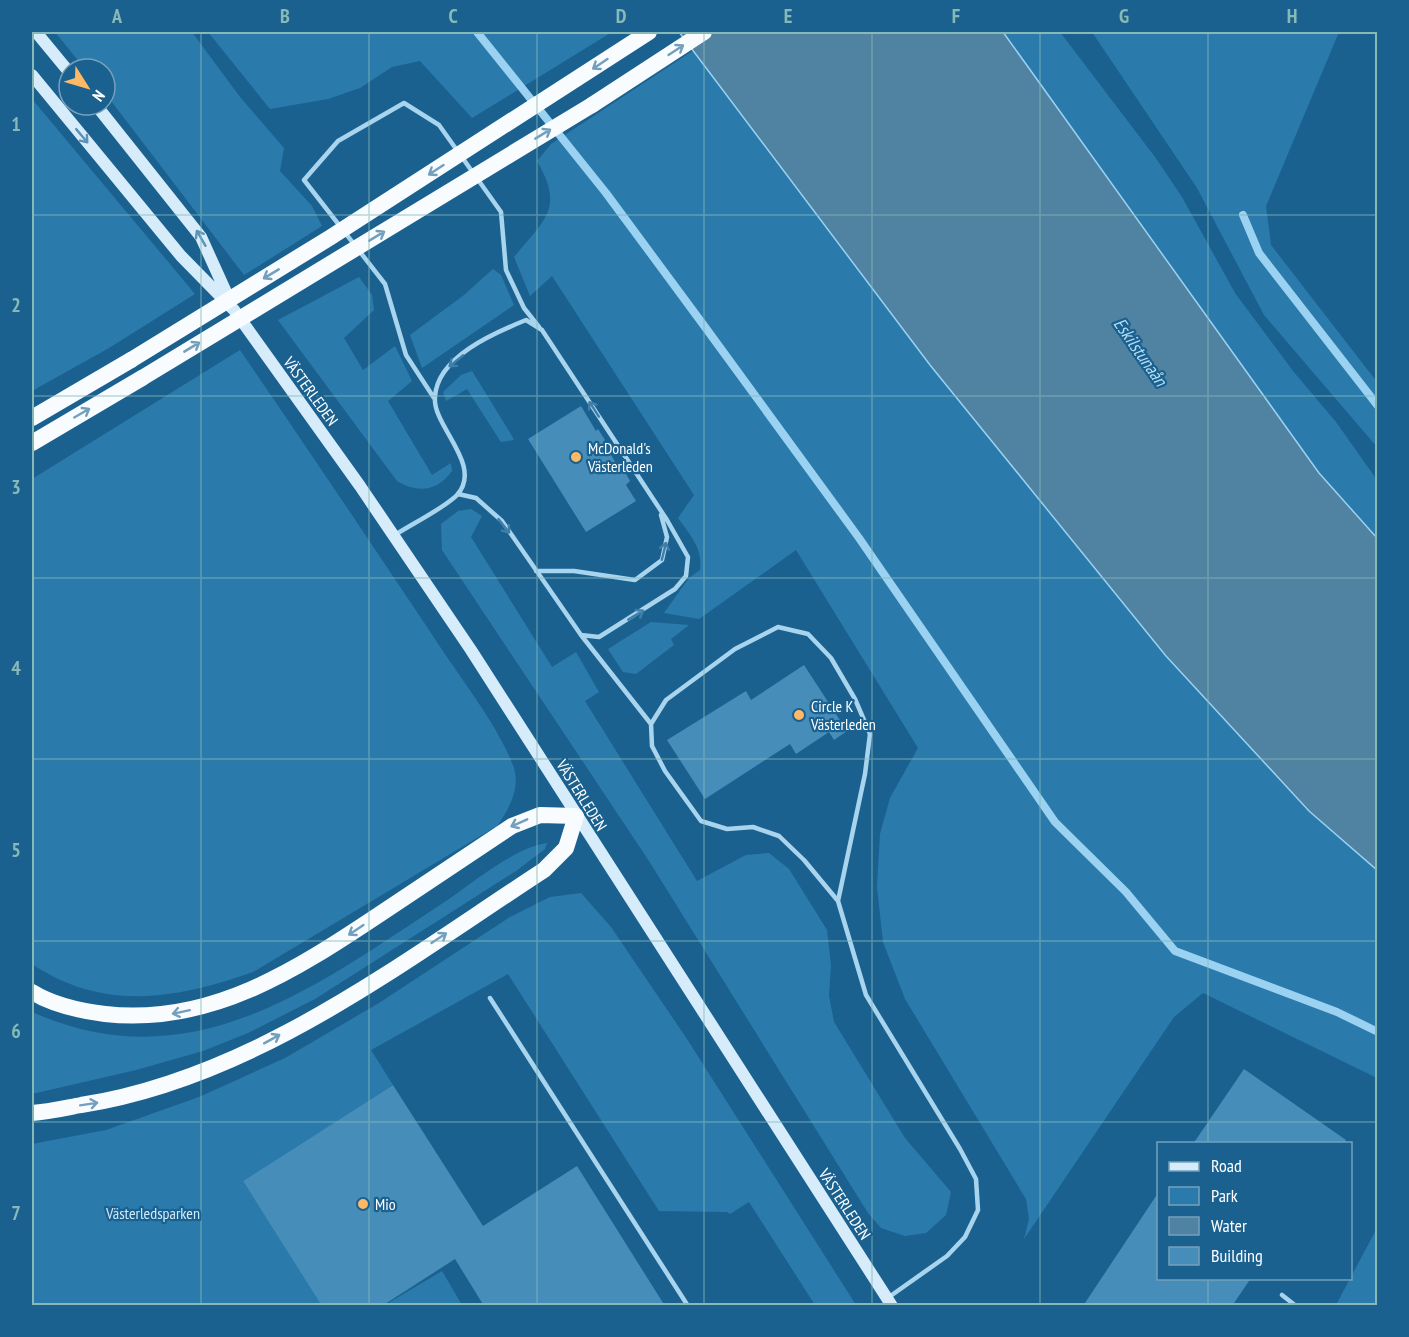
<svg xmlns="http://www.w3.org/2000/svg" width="1409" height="1337" font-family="'PT Sans Narrow',sans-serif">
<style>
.green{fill:#2a7bac}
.water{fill:#5082a2;stroke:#9bd1f1;stroke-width:1.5}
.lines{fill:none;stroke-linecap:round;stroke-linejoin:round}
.stream{stroke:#9bd1f1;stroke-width:8}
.building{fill:#478db9}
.service{stroke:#a9d4ee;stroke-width:4.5}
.secondary{stroke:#d6ecfa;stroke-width:12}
.trunk{stroke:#f8fcff;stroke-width:16}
.trunk-bridge{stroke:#f8fcff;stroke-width:16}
.oneway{stroke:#739fbc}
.oneway2{stroke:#5c92b5}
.oneway3{stroke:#3e7ea8}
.grid{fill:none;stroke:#87bab6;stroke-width:1.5;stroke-opacity:0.55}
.poi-dot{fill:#ffb966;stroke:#1a6190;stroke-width:2}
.labels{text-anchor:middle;stroke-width:4.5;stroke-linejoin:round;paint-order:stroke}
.street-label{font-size:16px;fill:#fff;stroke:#1a6190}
.poi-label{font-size:16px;fill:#fff;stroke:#1a6190;text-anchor:start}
.park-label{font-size:16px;fill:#cfeafa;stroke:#1a6190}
.water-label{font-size:18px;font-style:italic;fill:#b5ddf5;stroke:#1a6190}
.neatline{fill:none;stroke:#87bab6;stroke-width:2}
.grid-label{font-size:20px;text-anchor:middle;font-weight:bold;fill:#87bab6}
</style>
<rect width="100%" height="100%" fill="#1a6190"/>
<path class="green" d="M55,32h137l48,65 44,51 -4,23 32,35 10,20 -78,49 -139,-182v-24h-20z
M208,32h404l-140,86 -52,-57 -28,6 -32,21 -32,11 -58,10z
M1003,32h57l95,125 27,40 53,96 58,78 43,51 41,58v58l-58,-65z
M1092,32h247l-73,174 5,39 106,137v65l-113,-132 -67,-127z
M694,50l236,315 236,291 143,155 68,59v208l-174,-85 -29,24 -150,222 5,-20 -3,-20 -121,-200 -22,-57 -6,-55 3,-53 10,-36 28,-50 -122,-198 -97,69 -35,-6 25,-35 11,-8c3,-22 -10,-35 -22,-52l16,-23 -142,-219 -22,20 -16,-39c30,-37 51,-48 23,-96l14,-17z
M32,99l163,195 -86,54 -77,43z
M493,269l8,6 13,30 -92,63 -12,-33 54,-40z
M359,277l13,18 2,15 -30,28 19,32 32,-24 17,35 -24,20 44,74 19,-12 1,8c-15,21 -35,22 -55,10l-119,-161z
M240,350c65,95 129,190 193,286 24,38 63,86 79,127 10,22 -2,45 -15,63l-244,146c-76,27 -150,40 -221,-8v-485z
M472,371l40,65 2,4 -13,2 -2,-3 -32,-50 -21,12 -3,-9 18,-17z
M471,509l11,7 -11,21 81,130 24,-15 23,40 -14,9 112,180 49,-26 23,-2 20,16 38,61 4,35 -2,31 5,26 71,116 46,54 -5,23 -20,18 -21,3 -24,-8 -13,-15 -219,-352 -207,-311 -1,-26 17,-13z
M651,622l38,3 -18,14 3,6 -38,29 -13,-2 -15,-23z
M547,843l-2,6 -29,22 -201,128 -67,34 -45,18 -67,19 -104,24v-82c161,72 287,-28 417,-113 26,-18 67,-52 98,-56z
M581,893l30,34 76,112 169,266h-41l-66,-103 -19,12 -3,-2 -68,-1 -151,-237 -137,76 22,35 -150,96 79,124 -290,1v-162l74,-14 93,-33 86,-39 94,-55 131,-86 40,-20z
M1377,1228v77h-41z
M442,1271l20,34h-77z"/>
<path class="water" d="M679,32h324l316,441 58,65v332l-68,-59 -143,-155 -236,-291z"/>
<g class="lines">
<path class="stream" d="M477,32l129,161 99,134 154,211 196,284 71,70 49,59 162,61 41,20
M1243,215l16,38 119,153"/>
</g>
<path class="building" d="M581,406l15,25 2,-2 7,11 -2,2 19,31 3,-1 5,9 -4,4 10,16 -50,31 -58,-93z
M804,665l43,66 -13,9 -5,-8 -33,22 -6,-10 -85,55 -38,-59 79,-49 5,9z
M1244,1069l102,71 -2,4h-151z
M393,1085l90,141 94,-60 88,140h-181l-29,-47 -73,47h-60l-79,-125z
M1158,1193v85h93l-19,28h-149z"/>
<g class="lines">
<path class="service" d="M434,398l-28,-43 -21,-71 -81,-104 34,-39 66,-38 35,22 62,87 5,58 18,38 15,19
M395,535c15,-10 51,-28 62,-40 27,-30 -25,-69 -22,-98 2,-40 59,-64 91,-77l16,10 125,190 21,37 -2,19 -11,13 -76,48 -18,-2 -79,-114 -26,-23 -18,-4
M536,571h38l61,9 27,-20 5,-23 -6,-22
M581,635l70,89
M838,901l27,-127 5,-40 -15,-35 -24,-41 -23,-24 -30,-7 -43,22 -69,51 -15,24 1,22 13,25 36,50 26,8 26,-2 26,9 25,24 34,41 28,94 94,154 16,30 2,31 -13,27 -18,19 -58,41
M490,998l198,308
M1282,1295l14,11"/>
<path class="secondary" d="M36,32l33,40
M32,75l149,181 53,54 126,176 111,164 421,656
M96,105l105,132 29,64"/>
<path class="trunk" d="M592,105l112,-73
M32,418l99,-58
M32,443l110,-65
M32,992c21,13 49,19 73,22 105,12 191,-44 275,-100 44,-29 88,-59 132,-88l28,-11 36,1 -10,32 -22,22c-143,93 -290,208 -463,235 -16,3 -33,7 -49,8"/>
<path class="trunk-bridge" d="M131,360l200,-123 318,-205
M142,378l450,-273"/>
</g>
<defs><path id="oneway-shaft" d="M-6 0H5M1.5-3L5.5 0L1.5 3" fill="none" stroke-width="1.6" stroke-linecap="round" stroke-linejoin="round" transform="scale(1.5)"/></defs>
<g class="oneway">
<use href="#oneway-shaft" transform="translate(676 50) rotate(-33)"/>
<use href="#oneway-shaft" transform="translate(600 64) rotate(146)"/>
<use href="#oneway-shaft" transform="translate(543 134) rotate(-31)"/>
<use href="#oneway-shaft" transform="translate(436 170) rotate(147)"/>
<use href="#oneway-shaft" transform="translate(377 236) rotate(-31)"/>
<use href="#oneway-shaft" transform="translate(271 274) rotate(149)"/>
<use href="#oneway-shaft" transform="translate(192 347) rotate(-31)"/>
<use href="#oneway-shaft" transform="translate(82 413) rotate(-30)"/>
<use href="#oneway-shaft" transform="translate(519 823) rotate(156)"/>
<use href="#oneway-shaft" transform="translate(356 930) rotate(146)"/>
<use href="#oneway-shaft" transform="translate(439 938) rotate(-33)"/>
<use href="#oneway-shaft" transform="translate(181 1012) rotate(168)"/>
<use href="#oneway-shaft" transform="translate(272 1039) rotate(-29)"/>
<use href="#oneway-shaft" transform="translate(89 1104) rotate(-9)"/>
</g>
<g class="oneway2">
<use href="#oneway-shaft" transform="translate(82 136) rotate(50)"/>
<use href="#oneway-shaft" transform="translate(201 238) rotate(-120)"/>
</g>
<g class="oneway3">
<use href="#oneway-shaft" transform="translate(456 361) rotate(141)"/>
<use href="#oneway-shaft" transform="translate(594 409) rotate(-123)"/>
<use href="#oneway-shaft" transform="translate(504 526) rotate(52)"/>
<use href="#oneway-shaft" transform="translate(664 551) rotate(-76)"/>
<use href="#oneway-shaft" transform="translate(636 615) rotate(-31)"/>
</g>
<path class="grid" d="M201,32v1274M369,32v1274M537,32v1274M704,32v1274M872,32v1274M1040,32v1274M1208,32v1112M32,215h1346M32,396h1346M32,578h1346M32,759h1346M32,941h1346M32,1122h1346M1208,1278v28"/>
<g class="poi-dot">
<circle cx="576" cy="457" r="6"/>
<circle cx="799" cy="715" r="6"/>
<circle cx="363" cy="1204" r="6"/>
</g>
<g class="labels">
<g class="street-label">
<text transform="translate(311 391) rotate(54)" y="6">VÄSTERLEDEN</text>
<text transform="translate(582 795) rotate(58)" y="6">VÄSTERLEDEN</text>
<text transform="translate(845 1204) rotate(57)" y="6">VÄSTERLEDEN</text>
</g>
<g class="poi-label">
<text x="588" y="454">McDonald's<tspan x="588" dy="18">Västerleden</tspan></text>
<text x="811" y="712">Circle K<tspan x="811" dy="18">Västerleden</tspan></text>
<text x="375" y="1210">Mio</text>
</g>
<g class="park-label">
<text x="153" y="1219">Västerledsparken</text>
</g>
<g class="water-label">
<text transform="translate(1140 352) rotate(55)" y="6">Eskilstunaån</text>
</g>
</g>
<rect width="1409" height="1337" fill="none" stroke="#1a6190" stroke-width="66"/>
<rect x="1157" y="1142" width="195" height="138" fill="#1a6190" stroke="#76a0bc" stroke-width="1.5"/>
<rect x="1169" y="1162" width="30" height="9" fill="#d6ecfa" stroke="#76a0bc" stroke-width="1.5"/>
<text x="1211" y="1172" font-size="18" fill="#ffffff">Road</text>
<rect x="1169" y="1187" width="30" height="18" fill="#2a7bac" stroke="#76a0bc" stroke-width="1.5"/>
<text x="1211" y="1202" font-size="18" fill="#ffffff">Park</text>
<rect x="1169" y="1217" width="30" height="18" fill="#5082a2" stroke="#76a0bc" stroke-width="1.5"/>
<text x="1211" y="1232" font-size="18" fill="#ffffff">Water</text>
<rect x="1169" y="1247" width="30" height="18" fill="#478db9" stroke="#76a0bc" stroke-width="1.5"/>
<text x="1211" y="1262" font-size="18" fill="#ffffff">Building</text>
<g transform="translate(87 87) rotate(127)"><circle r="28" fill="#1a6190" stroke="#76a0bc" stroke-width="1.5"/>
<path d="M0-4.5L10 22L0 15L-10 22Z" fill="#ffb966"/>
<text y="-9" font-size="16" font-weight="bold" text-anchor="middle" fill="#ffffff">N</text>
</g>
<rect x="33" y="33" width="1343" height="1271" class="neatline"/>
<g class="grid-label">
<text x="117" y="23">A</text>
<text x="285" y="23">B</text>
<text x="453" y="23">C</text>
<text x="621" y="23">D</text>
<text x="788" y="23">E</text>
<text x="956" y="23">F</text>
<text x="1124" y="23">G</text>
<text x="1292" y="23">H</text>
<text x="16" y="131">1</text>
<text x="16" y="312">2</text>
<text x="16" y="494">3</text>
<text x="16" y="675">4</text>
<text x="16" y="857">5</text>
<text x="16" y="1038">6</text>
<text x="16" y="1220">7</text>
</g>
</svg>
